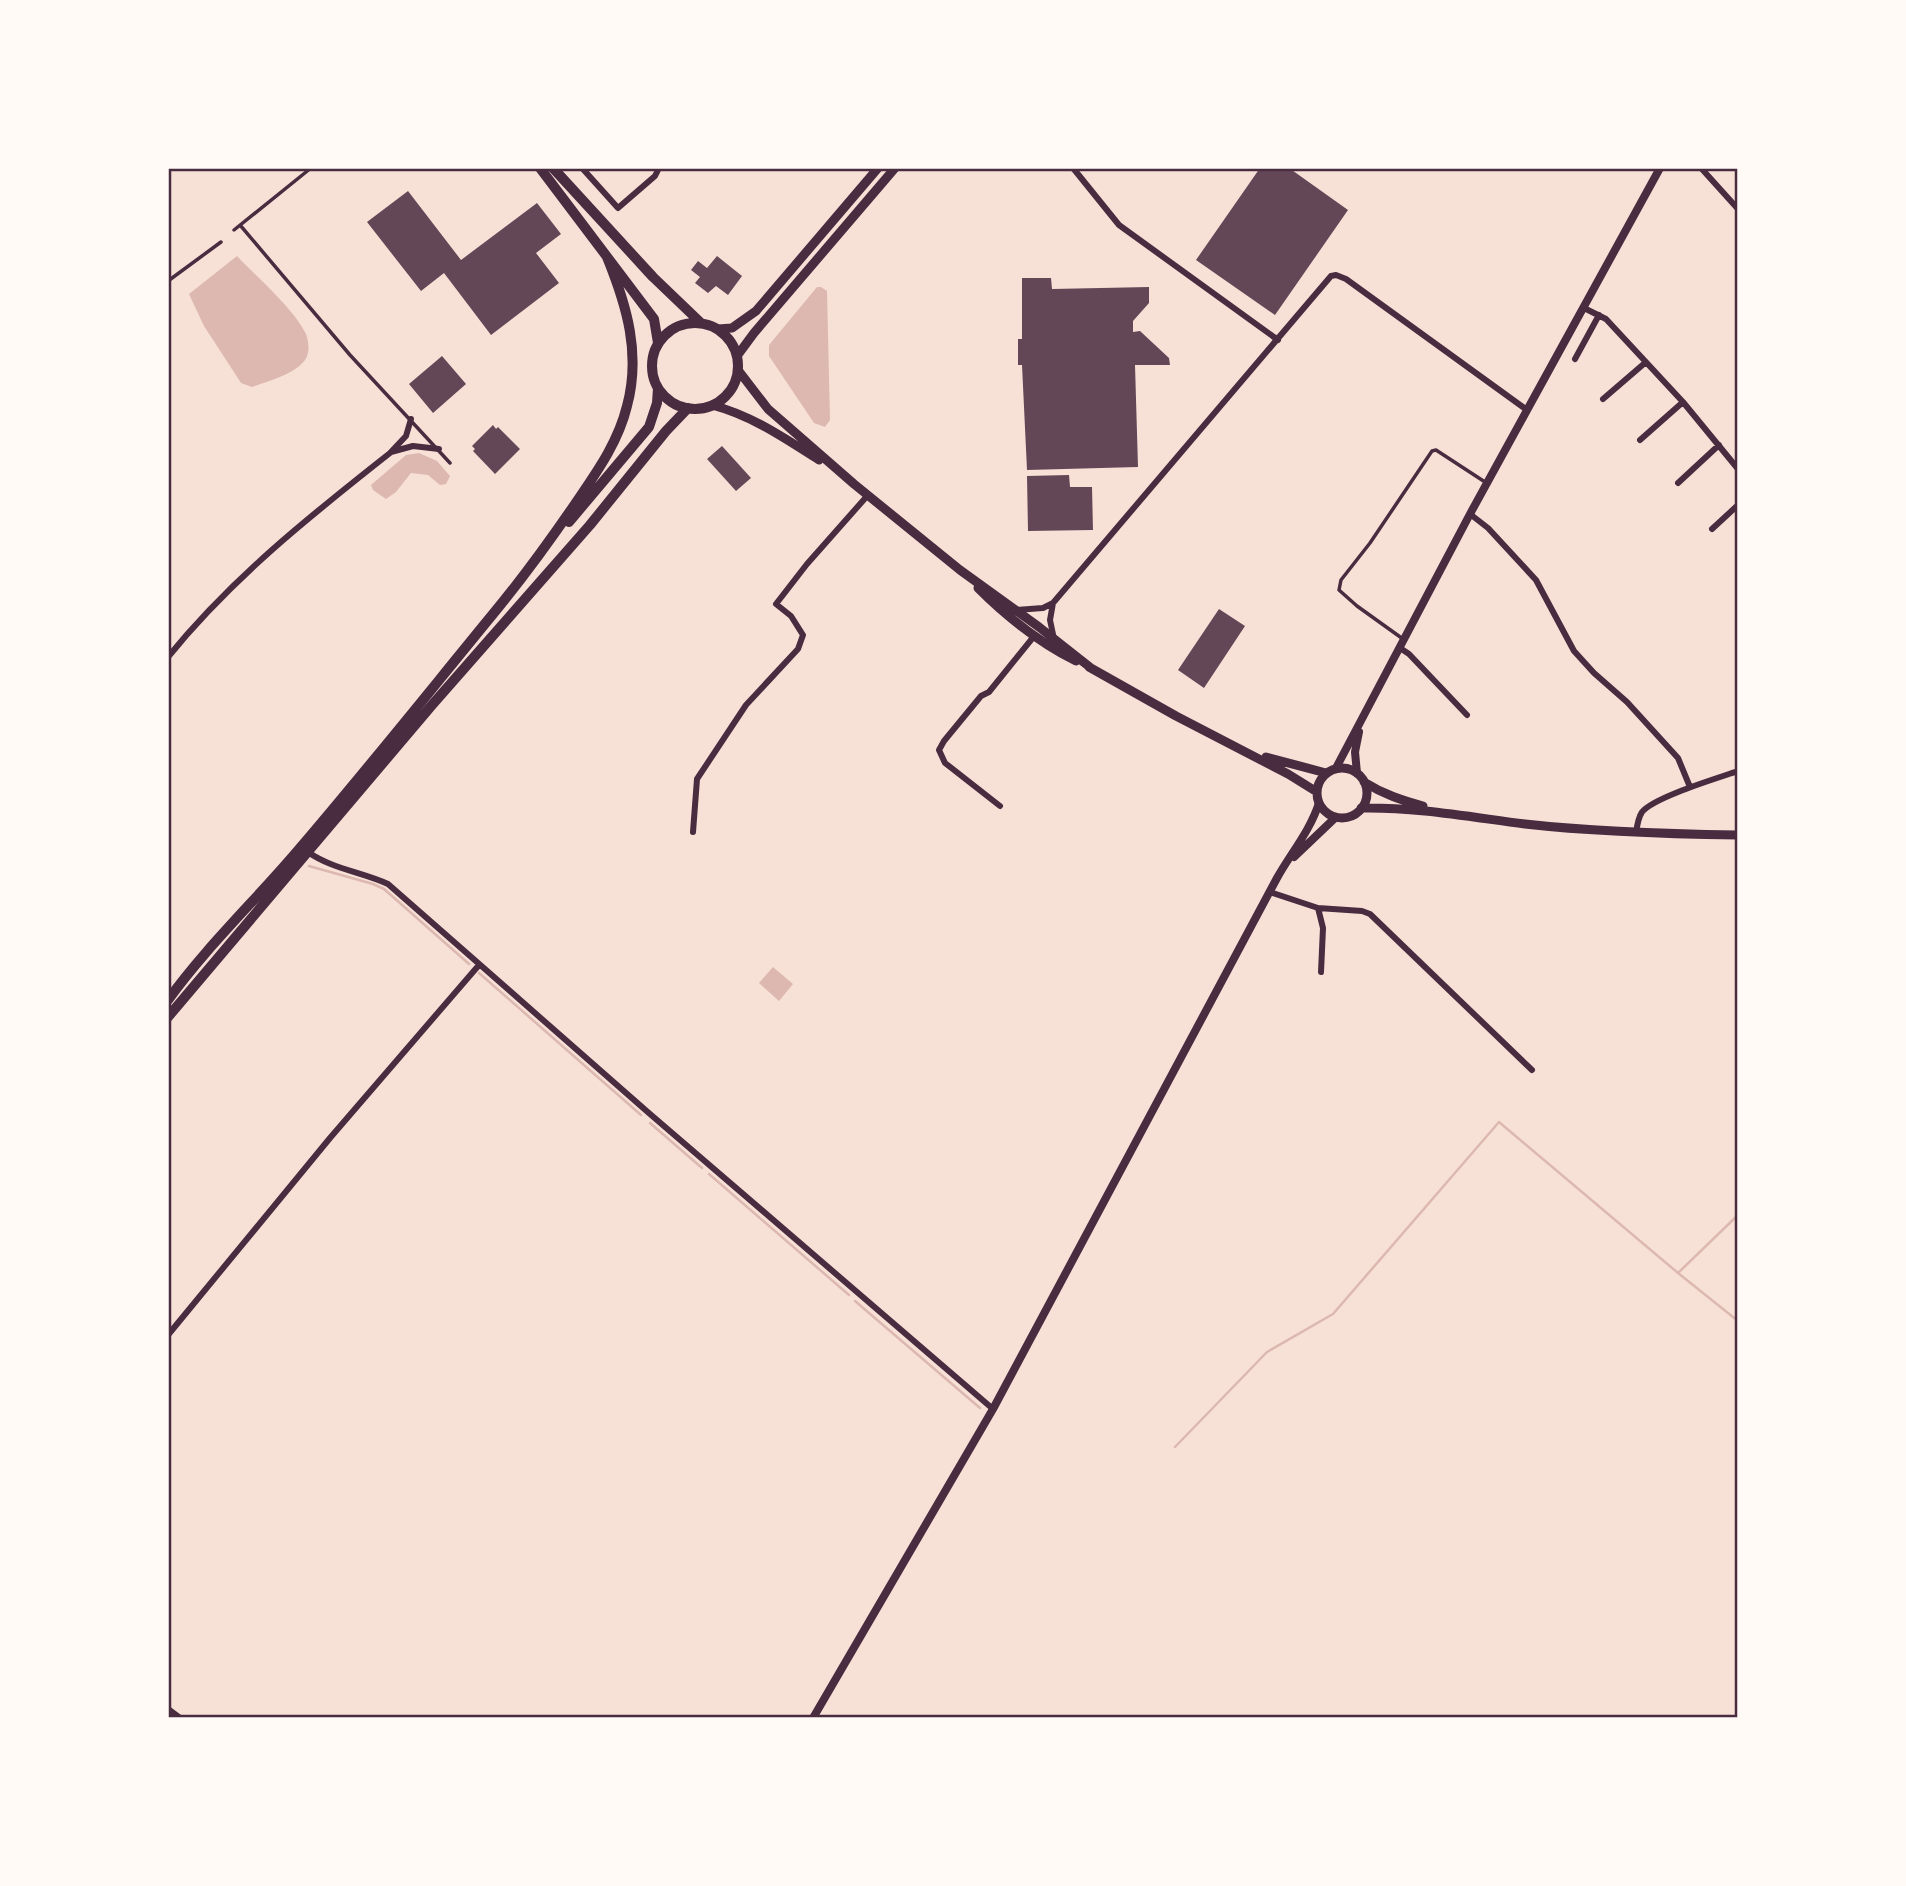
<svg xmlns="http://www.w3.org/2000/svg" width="1906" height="1886" font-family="'Times New Roman',serif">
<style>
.water{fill:#dcb8b0}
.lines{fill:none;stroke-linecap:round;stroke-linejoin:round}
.stream{stroke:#dcb8b0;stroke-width:2.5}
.building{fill:#644757}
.service{stroke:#4a2c40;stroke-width:3.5}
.minor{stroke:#4a2c40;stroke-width:6}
.tertiary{stroke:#4a2c40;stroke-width:8}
.secondary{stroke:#4a2c40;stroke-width:9}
.primary{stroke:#4a2c40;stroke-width:10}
.neatline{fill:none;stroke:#4a2c40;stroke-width:2.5}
</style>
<rect width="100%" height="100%" fill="#f7e1d7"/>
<path class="water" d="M237,256c20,21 57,53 69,78 3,8 4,19 -1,26 -11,15 -37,21 -53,27l-11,-4 -37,-57 -15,-32z
M817,287h4l6,4 3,129 -5,7 -11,-4 -45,-67v-11z
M419,453l18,8 13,15 -4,8 -6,1 -12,-10 -17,-2 -15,19 -10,7 -13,-9 -2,-5 35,-30z
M773,967l20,17 -14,17 -20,-18z"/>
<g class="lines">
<path class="stream" d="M309,866l64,18 11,5 85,75
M479,973l162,142
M650,1123l52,45
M709,1174l140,121
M1678,1273l60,48
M855,1301l125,107
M1175,1447l92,-95 66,-38 166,-192 179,151 60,-58"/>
</g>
<path class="building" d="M1260,168h29l59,42 -73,105 -79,-55z
M408,191l53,69 76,-57 24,31 -25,19 23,30 -68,52 -47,-62 -23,18 -54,-69z
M717,256l25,20 -14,19 -12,-9 -8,7 -13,-10 5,-6 -9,-7 7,-9 9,7z
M1022,278h29l1,11 97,-2v16l-16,18v11l7,-1 29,27 1,7h-35l3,102 -111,3 -5,-105h-4v-26h4z
M442,356l24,28 -33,29 -24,-29z
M493,425l3,4 2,-2 22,22 -25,25 -22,-23 2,-2 -3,-3z
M722,446l29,32 -15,13 -29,-32z
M1069,475l1,12h22l1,43 -65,1 -1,-55z
M1219,609l26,17 -41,62 -26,-18z"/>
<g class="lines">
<path class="service" d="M240,225l110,130 100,108
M234,230l77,-62
M168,281l53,-39
M1403,639l-46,-33 -18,-16 2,-10 29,-37 62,-92 4,-1 49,32"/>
<path class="minor" d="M582,168l36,40 37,-32 4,-8
M1073,168l46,57 159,115
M1701,168l37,41
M1584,308l22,11 77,83 55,67
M1575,359l24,-44
M1603,399l43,-37
M1640,440l43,-38
M391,452l22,-6 26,3
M1678,483l41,-38
M1470,514l18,14 48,52 38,71 20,22 33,29 51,56 12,29
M1712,529l26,-24
M1053,603l-3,17 4,19
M1016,610l27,-2 10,-5 278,-327 5,-1 10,4 181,131
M1400,648l9,6 58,61
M168,657c64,-79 142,-141 222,-204l16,-17 5,-17
M1000,806l-55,-43 -6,-13 5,-9 37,-45 8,-4 46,-57
M693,832l4,-53 49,-74 52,-56 5,-14 -12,-19 -15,-12 31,-40 61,-69
M1636,833c1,-7 2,-15 6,-21 12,-15 76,-34 96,-41
M308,852c24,17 54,20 80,32l262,230 343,295
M1270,892l48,16 44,3 8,3 162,156
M1318,908l5,20 -2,44
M168,1335l162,-197 149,-173
M168,1709l12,9"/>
<path class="tertiary" d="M1336,768l134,-254 190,-346
M1357,773l-2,-21 4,-20
M1294,857l42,-40
M813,1718l180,-309 284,-531c14,-25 33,-47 42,-75"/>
<path class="secondary" d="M718,329l14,-1 24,-17 122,-143
M737,356l17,-23 141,-165
M738,370l30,39 86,75 106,86 79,57 52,41
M712,405c41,11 72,33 107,55
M978,588c28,28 62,55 98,73
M1089,667l87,49 112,58 29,18
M1266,757l60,16
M1317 793a25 25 0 1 1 50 0a25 25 0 1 1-50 0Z
M1364,782c19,12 37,18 59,24
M1361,808c55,-1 109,9 164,16 71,8 142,10 213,11"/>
<path class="primary" d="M540,168l114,151 4,24
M553,168l100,109 48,46
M652 366a43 43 0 1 1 86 0a43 43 0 1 1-86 0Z
M569,522l80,-95 8,-24 1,-15
M168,1000c39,-54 89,-101 132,-152 66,-77 129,-156 193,-234 29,-35 56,-72 82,-110 21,-31 43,-61 52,-98 14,-52 0,-100 -20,-149
M168,1017l264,-312 158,-180 76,-94 22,-23"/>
</g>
<rect width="1906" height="1886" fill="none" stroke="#fffaf5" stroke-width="340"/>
<rect x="170" y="170" width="1566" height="1546" class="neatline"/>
</svg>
